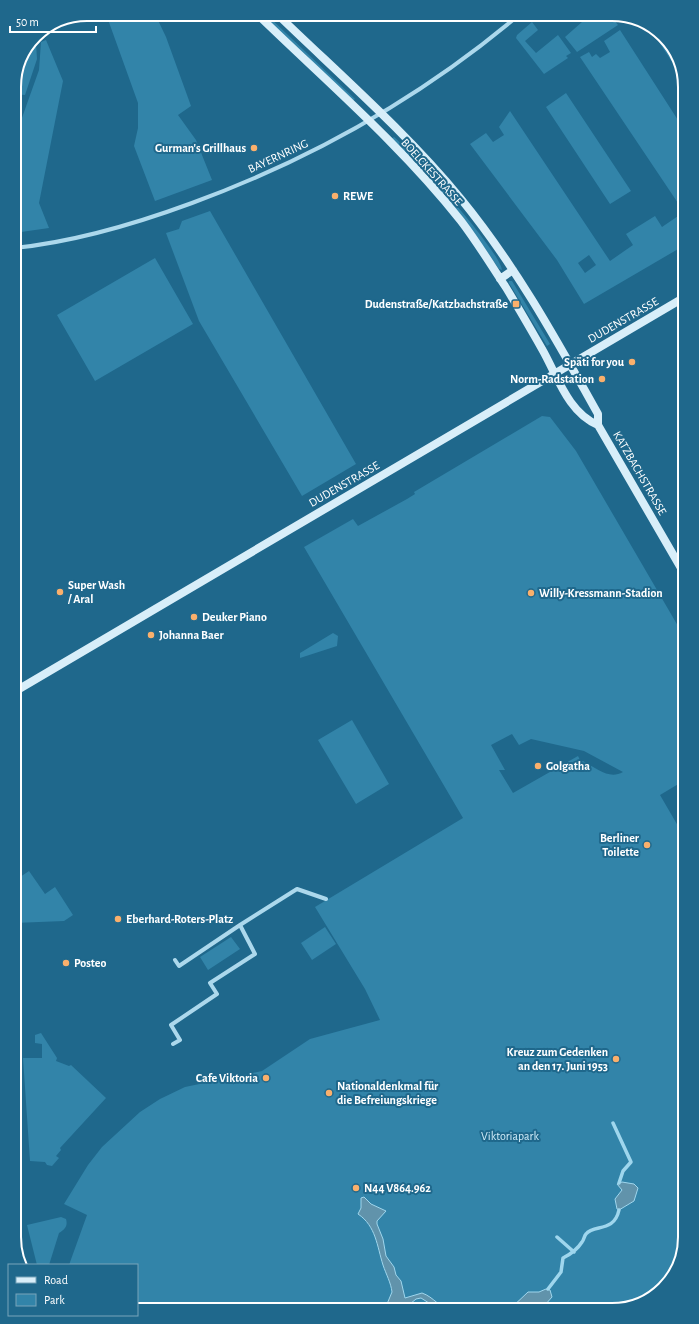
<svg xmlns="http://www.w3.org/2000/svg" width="699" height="1324" font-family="'Alegreya Sans',sans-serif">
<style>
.green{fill:#3284a9;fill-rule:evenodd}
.water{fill:#6193ab;stroke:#9fd6ed}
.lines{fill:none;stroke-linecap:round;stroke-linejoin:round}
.stream{stroke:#9fd6ed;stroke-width:3.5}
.street{stroke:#acd8ec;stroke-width:4}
.secondary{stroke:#d8eef9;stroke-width:8}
.poi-dot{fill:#fab06c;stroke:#1f688c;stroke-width:1.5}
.labels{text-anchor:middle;stroke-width:4;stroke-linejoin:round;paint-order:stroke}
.poi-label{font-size:12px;font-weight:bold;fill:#fff;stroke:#1f688c;text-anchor:start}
.street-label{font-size:12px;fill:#fff;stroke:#1f688c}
.park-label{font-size:12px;fill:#d1ecf9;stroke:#1f688c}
.rim{fill:none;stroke:#fff;stroke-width:2}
</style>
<rect width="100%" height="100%" fill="#1f688c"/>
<path class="green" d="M106,14h49l11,23 25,69 -13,9 18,25 16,40 -57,21 -21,-55 4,-18v-25z
M261,14h5l89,85 -3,2z
M591,14h18l9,11 -41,27 -12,-15z
M532,22l6,8 -13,11 11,12 22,-18 13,18 -5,3 2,2 -24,16 -28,-36 1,-3z
M620,30l65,101v114l-101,59 -27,-44 -87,-116 16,-11 7,9 11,-7 -5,-8 11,-16 100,150 23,-16 -7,-11 29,-18 7,11 22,-15 -104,-155 9,-5 3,5 4,-3 4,4 10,-6 -6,-11zM589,255l7,10 -11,8 -7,-10z
M657,30l22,29 5,21 -31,-47z
M46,40l17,41 -24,122 10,25 -35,5v-86l4,-18 21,-59 2,-28z
M36,44l1,15 -12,36 -11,-1v-12l16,-36z
M566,93l65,98 -21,13 -64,-97z
M394,137c19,17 106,114 108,133l-3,-1 -15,-22 -93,-108z
M210,211l146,253 -54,32 -103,-175 -33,-88 13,-4 3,-8z
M155,258l38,66 -98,57 -38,-66z
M509,281h3l38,63 -3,2 -38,-63z
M542,416l8,1 26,34 109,187v142l-25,15 25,43v400l-12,40 -33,26 -28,6h-475v-45h-68l18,-50 -23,-11 24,-39 14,-18 38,-35 20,-13 25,-12 77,-16 48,-32 70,-19 -15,-31 -50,-82 148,-89 -159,-271 49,-28 5,7 49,-27 8,-5 -1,-2zM512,734l7,11 12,-6 53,12 39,21c-14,8 -27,-4 -40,-11l-2,1 -3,-6 -65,37 -14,-23h6l-14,-25z
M333,633l5,3 -1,10 -37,12v-5z
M352,720l37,64 -33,20 -38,-64z
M29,871l16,23 10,-7 18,28 -9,6 -50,2v-42z
M325,927l11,17 -24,16 -11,-17z
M231,937l9,12 -32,21 -8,-13z
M41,1033l16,25 -1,3 13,5 2,-1 35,33 -46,50 1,2 -5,6 3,2 -7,8 -5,-1 -2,-3 -15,-1 -7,-103h19v-14l-7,-1v-8z
M61,1217l5,2c2,7 -1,10 -7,14l-10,32h-12l-10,-40z"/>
<path class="water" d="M622,1182l12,2 4,4 -4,13 -15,9 -2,-1 -2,-10 7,-9 -5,-6z
M364,1197l7,7 15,7 -9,10v3l6,15 3,17 8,11 2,8 5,6 4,17 17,-5c12,4 17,15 30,17h-12l-19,-12 -5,1 -6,5 1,6 -18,-1 -6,-5 5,-12c-1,-9 -6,-18 -9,-27 -6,-19 -7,-39 -25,-51l3,-6v-10z
M546,1289l4,1 2,7 -7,8h-8l-7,5h-21l19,-18h11z"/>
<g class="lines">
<path class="stream" d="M613,1123l18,39 -8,9 -4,12
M557,1237l17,15
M548,1289l13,-17 2,-14c8,-4 14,-8 19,-16 2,-2 2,-6 4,-8 8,-10 28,-1 33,-24"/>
<path class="street" d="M56,21l5,-2
M14,248c61,-6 121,-24 178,-45 120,-44 231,-107 328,-189
M240,925l57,-36 29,10
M173,1044l7,-4 -9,-15 46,-31 -7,-11 45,-29 -15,-29 -61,41 -4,-6
M14,1225l9,40"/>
<path class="secondary" d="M257,14c69,67 144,131 204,207 16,21 30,44 44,65 13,21 25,42 37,63 15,26 26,64 56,76
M277,14c62,60 129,118 184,185 54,66 95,140 137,215v11l87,150
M500,279l13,-9
M14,692l671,-395"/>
</g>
<g class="poi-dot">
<circle cx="254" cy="148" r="4"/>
<circle cx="335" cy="196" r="4"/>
<rect x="512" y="300" width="8" height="8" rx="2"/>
<circle cx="632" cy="362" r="4"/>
<circle cx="602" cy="379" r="4"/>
<circle cx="60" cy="592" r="4"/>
<circle cx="531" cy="593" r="4"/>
<circle cx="194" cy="617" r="4"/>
<circle cx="151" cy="635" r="4"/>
<circle cx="538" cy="766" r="4"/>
<circle cx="647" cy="845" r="4"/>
<circle cx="118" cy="919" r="4"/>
<circle cx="66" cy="963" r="4"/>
<circle cx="616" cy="1059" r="4"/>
<circle cx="266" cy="1078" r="4"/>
<circle cx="329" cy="1093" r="4"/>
<circle cx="356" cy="1188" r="4"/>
</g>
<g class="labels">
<g class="poi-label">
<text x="246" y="152" text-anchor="end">Gurman's Grillhaus</text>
<text x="343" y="200">REWE</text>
<text x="508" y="308" text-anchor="end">Dudenstraße/Katzbachstraße</text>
<text x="624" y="366" text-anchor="end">Späti for you</text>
<text x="594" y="383" text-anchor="end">Norm-Radstation</text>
<text x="68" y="589">Super Wash<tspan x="68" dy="14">/ Aral</tspan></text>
<text x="539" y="597">Willy-Kressmann-Stadion</text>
<text x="202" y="621">Deuker Piano</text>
<text x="159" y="639">Johanna Baer</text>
<text x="546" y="770">Golgatha</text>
<text x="639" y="842" text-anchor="end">Berliner<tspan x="639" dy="14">Toilette</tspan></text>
<text x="126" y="923">Eberhard-Roters-Platz</text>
<text x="74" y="967">Posteo</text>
<text x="608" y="1056" text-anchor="end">Kreuz zum Gedenken<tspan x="608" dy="14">an den 17. Juni 1953</tspan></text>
<text x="258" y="1082" text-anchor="end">Cafe Viktoria</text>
<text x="337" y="1090">Nationaldenkmal für<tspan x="337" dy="14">die Befreiungskriege</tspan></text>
<text x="364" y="1192">N44 V864.962</text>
</g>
<g class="street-label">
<text transform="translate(278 156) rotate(-25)" y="4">BAYERNRING</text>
<text transform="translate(432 172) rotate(48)" y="4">BOELCKESTRASSE</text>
<text transform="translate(623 320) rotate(-30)" y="4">DUDENSTRASSE</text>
<text transform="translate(640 473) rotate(60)" y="4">KATZBACHSTRASSE</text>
<text transform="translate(344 484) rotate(-30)" y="4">DUDENSTRASSE</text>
</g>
<g class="park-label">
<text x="510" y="1140">Viktoriapark</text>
</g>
</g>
<path d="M0 0H699V1324H0ZM87 21H612A66 66 0 0 1 678 87V1237A66 66 0 0 1 612 1303H87A66 66 0 0 1 21 1237V87A66 66 0 0 1 87 21Z" fill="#1f688c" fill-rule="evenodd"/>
<path class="rim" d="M87 21H612A66 66 0 0 1 678 87V1237A66 66 0 0 1 612 1303H87A66 66 0 0 1 21 1237V87A66 66 0 0 1 87 21Z"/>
<rect x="8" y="1264" width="130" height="52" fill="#1f688c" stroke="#79a4ba"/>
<rect x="16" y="1277" width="20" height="6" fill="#d8eef9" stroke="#79a4ba"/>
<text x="44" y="1284" font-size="12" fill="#ffffff">Road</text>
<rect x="16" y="1294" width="20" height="12" fill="#3284a9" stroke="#79a4ba"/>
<text x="44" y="1304" font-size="12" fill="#ffffff">Park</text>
<path d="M10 26v6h86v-6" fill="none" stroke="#ffffff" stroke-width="2"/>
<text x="16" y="26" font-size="12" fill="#ffffff" stroke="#1f688c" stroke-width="3" paint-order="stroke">50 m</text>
</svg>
